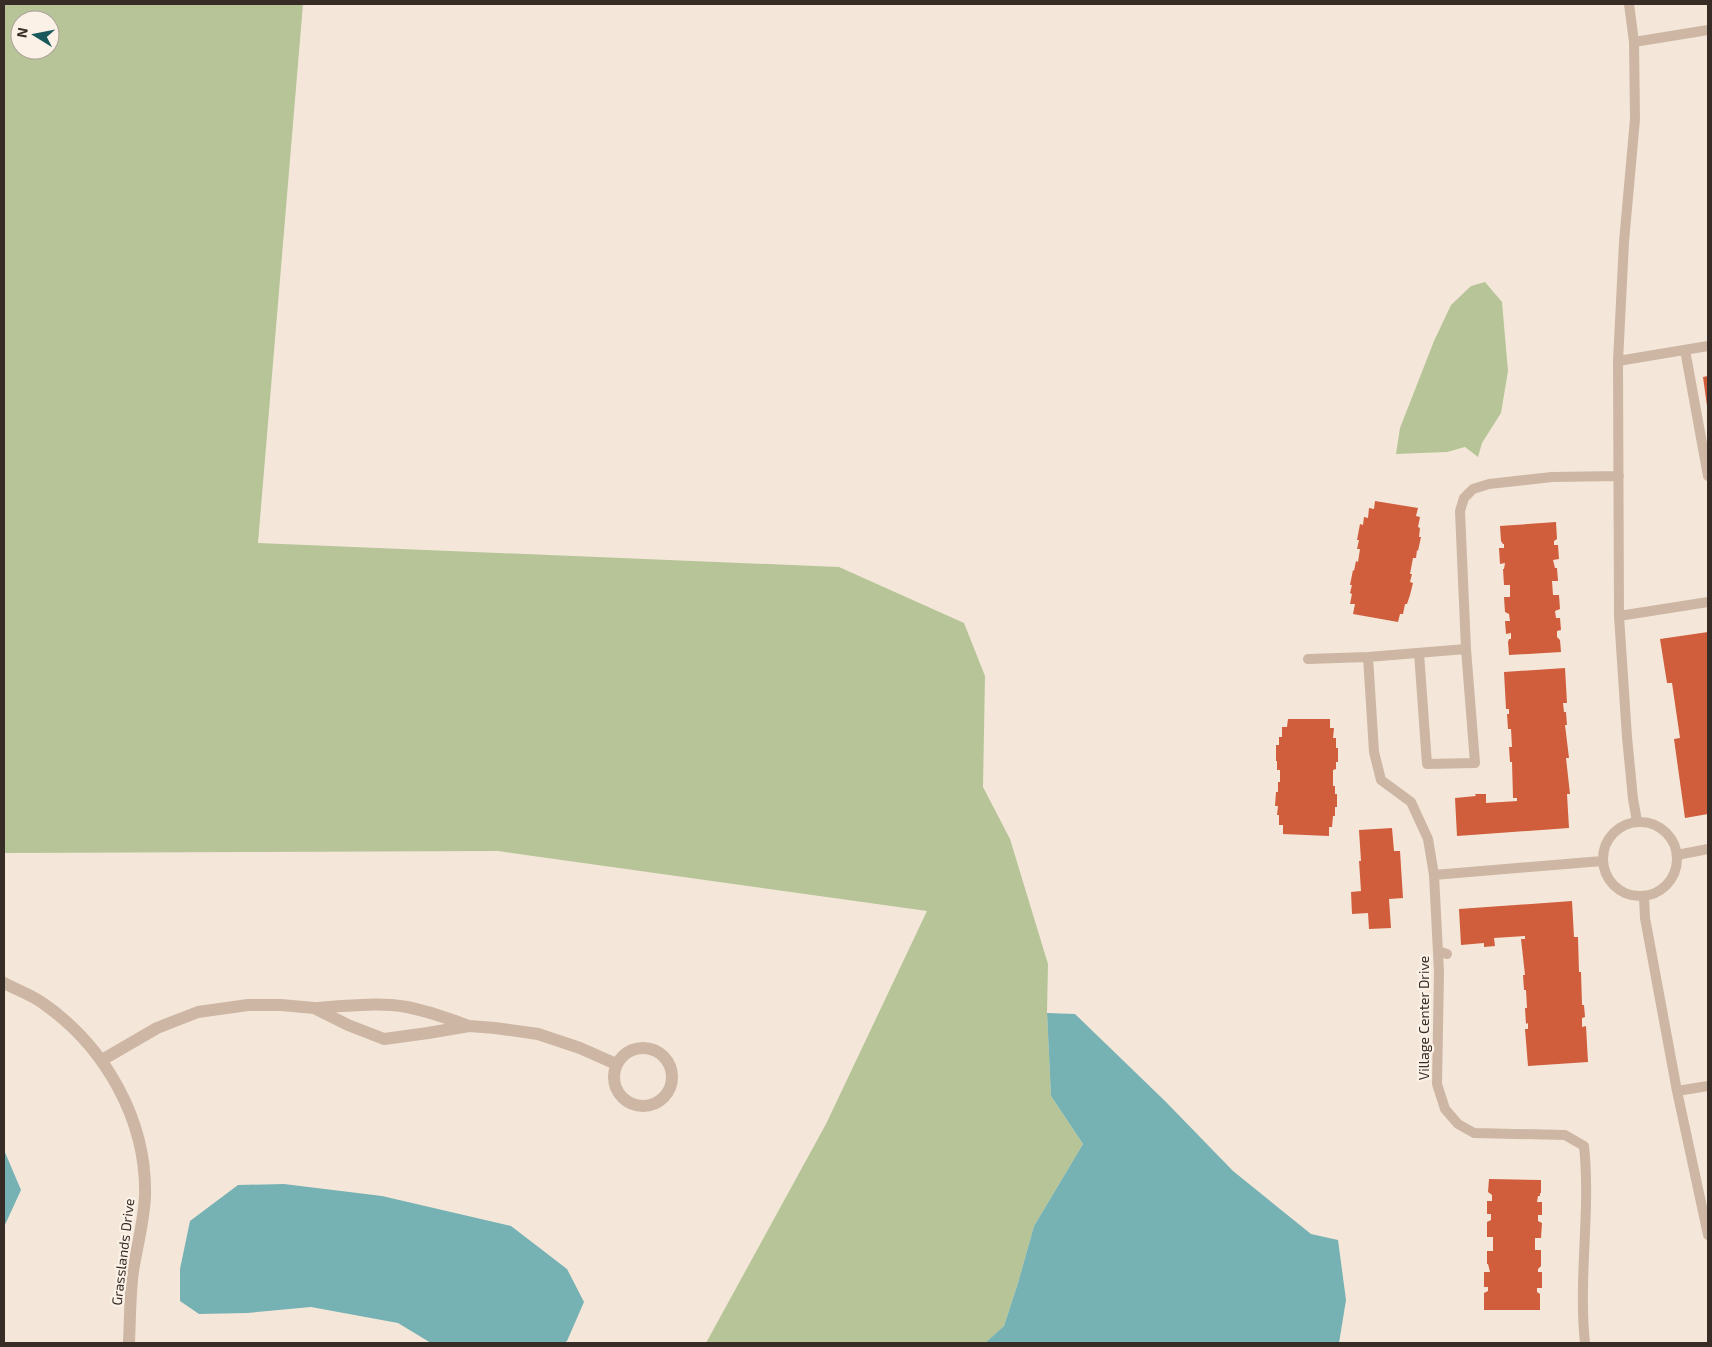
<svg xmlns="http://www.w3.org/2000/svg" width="1712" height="1347" font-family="'Exo 2',sans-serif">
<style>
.green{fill:#b6c498;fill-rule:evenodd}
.water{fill:#76b1b3}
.building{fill:#d05d3b}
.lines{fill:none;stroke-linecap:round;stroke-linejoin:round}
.service{stroke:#cdb6a4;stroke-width:10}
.minor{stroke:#cdb6a4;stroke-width:12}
.labels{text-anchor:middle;stroke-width:4.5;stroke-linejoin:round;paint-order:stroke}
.street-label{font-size:14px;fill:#372c26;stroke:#fbf1e6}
</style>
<rect width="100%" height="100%" fill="#f4e7d9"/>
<path class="green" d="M4,4h299l-45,539 581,24 125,56 21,53 -2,111 27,52 38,125 -1,49 4,83 32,48 -49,82 -16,57 -14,43 -19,17h-279l120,-219 101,-213 -429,-60 -494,2zM20,20h30v30h-30z
M1485,282l17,20 6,69 -7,42 -19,30 -4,14 -13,-10 -18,5 -51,2 4,-26 34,-87 17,-36 20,-19z"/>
<path class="water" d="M1047,1013l28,1 90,87 68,70 78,63 27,6 8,60 -7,43h-354l19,-17 14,-43 16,-57 49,-82 -32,-48z
M4,1150l17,40 -17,37z
M284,1184l98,12 129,30 56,43 17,33 -17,39 -3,2h-133l-33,-20 -87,-16 -64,6 -48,1 -19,-13v-32l10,-48 48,-36z"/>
<path class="building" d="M1708,376v30h-1l-4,-29z
M1375,501l43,7 -2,8 4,1 -2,10 2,1 -1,9h2l-3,14 -1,-1 -1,8h-3l-3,16h2l-2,8 3,1 -3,12 -3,9h-2l-2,10h-3l-2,8 -45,-8 2,-10h-5l2,-10 -2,-1 2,-8h-2l3,-15 1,1 2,-10 2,1 2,-13h-3l2,-9h-2l3,-16 3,1 1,-8 4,1 1,-10 5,1z
M1556,522l1,17 -3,2v4h4l1,14 -6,1 2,8h2l1,13h-6l1,14h6l1,14 -5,2 1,7h4l1,12 -4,1v6l3,3 1,12 -52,3 -1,-13 1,-3h2v-6l-5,1 -1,-13h5l-1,-7 -4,-2 -1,-15h6v-12h-6l-1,-16h1l1,-6 -5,1 -1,-16h5v-4h-1l-2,-3 -1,-15z
M1708,632v182l-23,4 -11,-79 6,-1 -8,-55h-5l-7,-44z
M1565,668l2,35h-4l1,9h2l1,13h-2l4,33h-3l4,36h-3l2,34 -112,8 -2,-38 21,-2 -1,-2h11v9l31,-2v-3h-4l-1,-36h-2l-1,-15h3l-1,-18h-3l-1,-15h2v-5h-3l-2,-37z
M1288,719h42v9h4l-1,10h3v10h2v14h-2v7l-3,1v16h2v8h2v13h-2v9h-2l-1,11h-3v9l-46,-2v-9h-4v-10h-2l1,-9h-3l1,-14h2v-10h2v-12h-3v-9h-1v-16h3v-8h3v-10h5z
M1392,828l2,23h6l3,47 -14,1 2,29 -22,1 -1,-16 -16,1 -1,-22 10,-1 -2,-30h2l-2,-31z
M1572,901l2,36h4l1,35h2l1,33h2l1,12 -3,1v9l4,-1 2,36 -60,4 -3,-37h3v-6l-2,1 -1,-16h2l-1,-18h-2l-1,-15h2l-4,-36h4v-3l-31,2 1,8 -11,1v-4l-23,2 -2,-36z
M1489,1179l52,1v13h-1v3h-2l-1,6h5v13h-4v6l4,2 -1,15h-6v12h6v16l-3,3v3h4v16h-5v4l3,2v16h-56v-17l4,-2v-4h-4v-15h6l-2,-8h-1v-13h6v-14h-6v-15l4,-2v-6h-4v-13h5v-6l-4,-3z"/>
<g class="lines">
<path class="service" d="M1629,4l5,38 1,77 -11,123 -6,119 1,255 8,121 6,62 4,22
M1634,42l74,-12
M1685,350l23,126
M1618,361l90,-15
M1619,616l89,-14
M1419,653l8,111 48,-1 -9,-114 -6,-138 4,-13 9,-9 16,-5 63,-7 67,-1
M1368,657l6,95 7,28 30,22 17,37 6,36 5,97 -2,112 8,25 13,15 16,9 91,2 19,11c7,65 -6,132 1,197
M1308,659l60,-2 98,-8
M1603 859a37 37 0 1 1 74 0a37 37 0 1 1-74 0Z
M1677,855l31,-6
M1434,875l168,-14
M1644,897l1,21 32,173 31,144
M1438,951l9,3
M1677,1091l31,-5"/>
<path class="minor" d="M4,983c13,7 28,12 40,21 61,43 103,116 101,192 -1,25 -8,50 -12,75 -3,23 -3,48 -4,72
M314,1008c30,-2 63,-6 93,-1 20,4 40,11 59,18
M614 1077a29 29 0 1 1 58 0a29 29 0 1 1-58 0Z
M102,1060l55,-32 41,-16 50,-7h33l33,3 34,17 36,14 44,-6 41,-7 26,2 43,6 42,14 36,16"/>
</g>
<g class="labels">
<g class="street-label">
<text transform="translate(1424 1018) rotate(-90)" y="5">Village Center Drive</text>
<text transform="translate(123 1252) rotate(-83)" y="5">Grasslands Drive</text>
</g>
</g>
<rect width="1712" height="1347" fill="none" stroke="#372c26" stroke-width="10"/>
<g transform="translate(35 35) rotate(280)"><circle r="24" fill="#fbf1e6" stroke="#ada299"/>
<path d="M0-4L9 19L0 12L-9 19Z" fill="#19595c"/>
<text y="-8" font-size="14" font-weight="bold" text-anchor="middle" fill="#372c26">N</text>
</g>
</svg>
